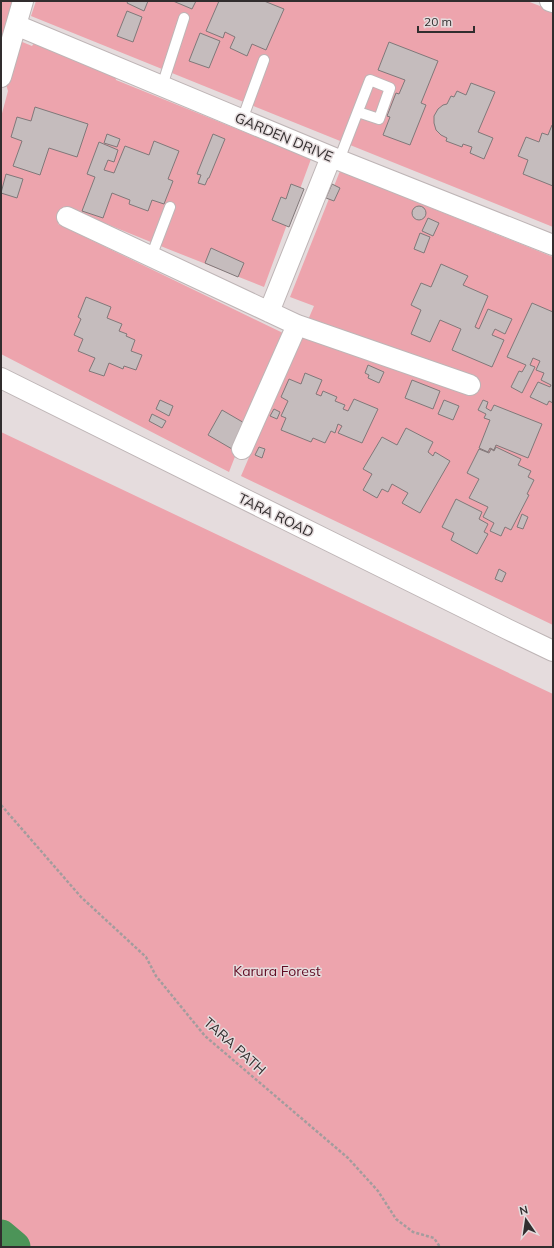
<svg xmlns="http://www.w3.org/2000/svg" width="554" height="1248" font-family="Mulish,sans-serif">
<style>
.green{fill:#eda4ad}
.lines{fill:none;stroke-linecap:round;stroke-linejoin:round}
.river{stroke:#4c9458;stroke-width:33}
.building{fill:#c5bcbd;stroke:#807879}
.lane-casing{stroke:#beb5b6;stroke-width:12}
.street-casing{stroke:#beb5b6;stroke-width:22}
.path{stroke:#a39c9d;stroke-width:2.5;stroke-dasharray:3 2;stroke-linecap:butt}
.lane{stroke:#fff;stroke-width:10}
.street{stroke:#fff;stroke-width:20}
.labels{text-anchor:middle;stroke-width:3;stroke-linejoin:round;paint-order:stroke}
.street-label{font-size:14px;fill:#312d2e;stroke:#e5dcdd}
.park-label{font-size:14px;fill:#600c24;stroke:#e5dcdd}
</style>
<rect width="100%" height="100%" fill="#e5dcdd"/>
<path class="green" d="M1,1h16l-16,63z
M36,1h491l26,10v216l-522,-211z
M37,39l78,36 1,5 195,79 -47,128 -96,-38 -103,-42 -7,17 225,109 -54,139 -228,-118v-237l7,-26 -3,-10 15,-40 12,5z
M340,171l213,86v368l-312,-149 73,-170 -24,-9z
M1,432l552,262v553h-552z"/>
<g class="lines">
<path class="river" d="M1,1236l13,11"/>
</g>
<path class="building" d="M128,1h20l-4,10 -17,-8z
M173,1h23l-4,8z
M219,1h45l20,8 -18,41 -14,-6 -5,12 -17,-8 5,-11 -10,-5 -2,6 -17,-7z
M127,11l15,6 -9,25 -16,-6z
M200,33l20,8 -11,27 -20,-7z
M389,42l49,19 -17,42 5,2 -16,40 -27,-10 7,-18 -3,-1 9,-23 3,1 6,-14 -27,-10z
M471,83l24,9 -17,40 15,6 -9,21 -14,-6 2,-6 -9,-3 -1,3 -16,-6 1,-3 -6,-3 -5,-5 -2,-7v-7l4,-7 5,-4 4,-1 4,-8 3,1 3,-6 9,4z
M35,107l53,17 -11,33 -28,-9 -9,27 -27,-9 9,-25 -11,-4 6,-20 14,4z
M552,125h1v61l-30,-12 5,-14 -10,-4 8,-19 13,5 3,-9 6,2z
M107,134l13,5 -3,8 -13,-4z
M213,134l12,5 -16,39h-1l-3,7 -7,-2 3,-8 -4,-1z
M154,141l25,10 -11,28 5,2 -9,23 -12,-4 -4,11 -19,-7 1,-4 -18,-7 -9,25 -21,-7 13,-34 -8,-3 12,-32 19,8 -4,12 -6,-2 -4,10 10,3 11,-27 24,9z
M6,174l17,5 -6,19 -16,-5z
M291,184l13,5 -15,38 -17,-7 9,-23 5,2z
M332,184l8,4 -6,13 -8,-3z
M412 213a7 7 0 1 1 14 0a7 7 0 1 1-14 0Z
M428,218l11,5 -6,13 -11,-5z
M420,233l10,4 -6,16 -10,-4z
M211,248l33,15 -6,14 -33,-14z
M441,264l27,12 -5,9 25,11 -13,31 4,2 9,-20 24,10 -7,15 -10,-5 -3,6 12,5 -12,27 -40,-17 9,-21 -21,-9 -10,22 -19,-8 10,-24 -10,-5 10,-22 10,4z
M86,297l25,10 -4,11 15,6 -3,7 8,3 -1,2 9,4 -4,11 11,4 -6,15 -12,-4 -1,3 -14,-6 -5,13 -15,-5 6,-13 -17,-7 5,-12 -9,-4 7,-16 -3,-2z
M532,303l21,9v91l-4,-2 -2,4 -17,-8 8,-15 12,5 1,-2 -10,-5 3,-7 -8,-3 4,-9 -7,-3 -3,7 5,2 -13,26 -11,-6 8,-16 3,1 4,-7 -19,-8z
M368,365l16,7 -5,11 -11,-5 1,-3 -4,-2z
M305,373l17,7 -6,14 5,2 2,-5 14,6 -2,4 10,4 -2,4 5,2 6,-12 24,10 -16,34 -24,-10 4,-7 -4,-2 -3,9 -4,-2 -6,12 -12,-5 -2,4 -30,-12 5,-12 -5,-2 7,-15 -7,-4 8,-18 12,5z
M412,380l28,11 -7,18 -28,-11z
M160,400l13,6 -4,10 -13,-7z
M444,400l15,6 -6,14 -15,-6z
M483,400l5,2 -2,6 5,3 3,-6 48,19 -14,34 -32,-13 -2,5 -4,-2 -2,4 -9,-4 11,-28 -6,-2 2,-4 -8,-4z
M274,409l6,3 -3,7 -7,-3z
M222,410l24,14 -14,25 -24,-14z
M152,414l14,7 -4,7 -13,-7z
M406,428l27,14 -5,10 5,4 2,-4 15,9 -30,52 -18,-10 6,-10 -16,-9 -4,8 -6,-3 -5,9 -14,-8 9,-16 -9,-5 19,-32 15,8z
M259,447l6,2 -3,9 -7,-3z
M496,447l25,12 -3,6 13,6 -3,6 6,3 -7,14 2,1 -18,35 -6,-3 -4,9 -11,-5 4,-8 -11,-6 5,-10 -19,-9 10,-19 -12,-6 12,-24 10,4 2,-4 3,2z
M456,499l26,13 -3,7 9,5 -4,8 4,2 -11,20 -26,-14 3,-7 -12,-6z
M522,514l6,3 -5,12 -6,-2z
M499,569l7,4 -4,9 -7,-3z"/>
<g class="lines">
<defs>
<path id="lane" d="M162,86l22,-68
M242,120l22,-60
M339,160l31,-80 20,8 -11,31 -21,-7
M151,257l19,-50"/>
<path id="street" d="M550,1l3,1
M16,25l323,135 214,85
M1,77l22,-76
M67,217l230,108 173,60
M269,312l62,-155
M1,378l320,159 186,92 46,22
M242,449l55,-124"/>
</defs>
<use href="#lane" class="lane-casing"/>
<use href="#street" class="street-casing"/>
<path class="path" d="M1,805l80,92 65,60 10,19 49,60 143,122 30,33 18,28 17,13 21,6 6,9"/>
<use href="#lane" class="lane"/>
<use href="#street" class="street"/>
</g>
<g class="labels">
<g class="street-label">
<text transform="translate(284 137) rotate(23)" y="5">GARDEN DRIVE</text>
<text transform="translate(276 515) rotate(26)" y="5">TARA ROAD</text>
<text transform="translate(235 1046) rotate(42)" y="5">TARA PATH</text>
</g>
<g class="park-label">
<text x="277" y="976">Karura Forest</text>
</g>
</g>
<rect width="554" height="1248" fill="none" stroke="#312d2e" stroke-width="4"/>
<g transform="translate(526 1220) rotate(347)" stroke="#e5dcdd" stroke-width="3" paint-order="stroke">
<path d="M0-3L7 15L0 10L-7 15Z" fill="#312d2e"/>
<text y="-6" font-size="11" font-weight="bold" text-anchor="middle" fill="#312d2e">N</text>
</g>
<path d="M418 26v6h56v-6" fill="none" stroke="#312d2e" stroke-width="2"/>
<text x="424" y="26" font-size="12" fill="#312d2e" stroke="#e5dcdd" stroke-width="3" paint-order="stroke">20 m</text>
</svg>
